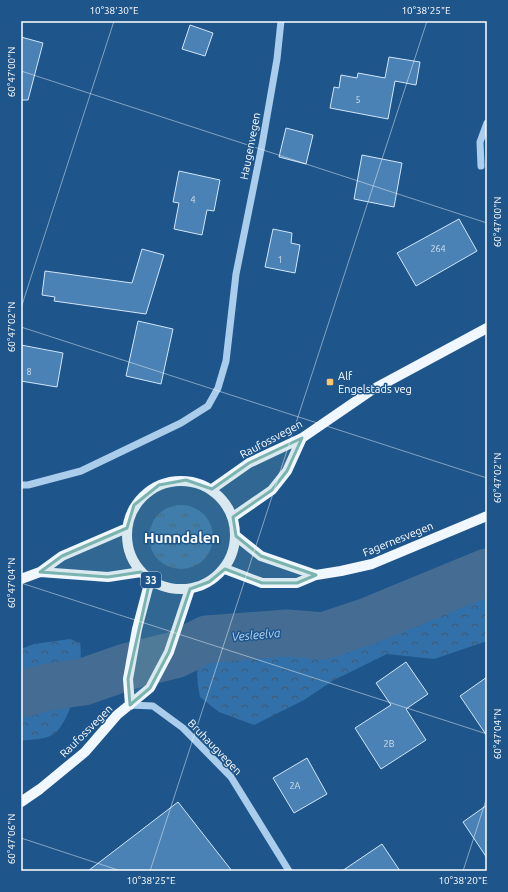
<svg xmlns="http://www.w3.org/2000/svg" width="508" height="892" font-family="Ubuntu,sans-serif">
<style>
.grass{fill:url(#grass-tufts)}
.forest{fill:url(#forest-crowns)}
.lines{fill:none;stroke-linecap:round;stroke-linejoin:round}
.river{stroke:#456d93;stroke-width:47}
.building{fill:#4a82b5;stroke:#d0e6f9}
.minor{stroke:#abcdec;stroke-width:7}
.major{stroke:#f0f7ff;stroke-width:10}
.marked{fill:#7bb4af;fill-opacity:0.2;stroke:#7bb4af;stroke-width:3;stroke-linejoin:round}
.ticks{fill:none;stroke:#fff;stroke-width:1;stroke-opacity:0.45}
.poi-dot{fill:#fbc66a;stroke:#1e568c;stroke-width:1.5}
.labels{text-anchor:middle;stroke-width:3;stroke-linejoin:round;paint-order:stroke}
.number-label{font-size:9px;fill:#d2e0ec}
.shield{fill:#1e568c;stroke:#bcccdc;stroke-width:1}
.shield-label{font-size:10px;font-weight:bold;fill:#fff}
.street-label{font-size:11px;fill:#fff;stroke:#1e568c}
.poi-label{font-size:11px;fill:#fff;stroke:#1e568c;text-anchor:start}
.water-label{font-size:12px;font-style:italic;fill:#b6d7f3;stroke:#1e568c}
.district-label{font-size:15px;font-weight:bold;fill:#fff;stroke:#1e568c}
.neatline{fill:none;stroke:#fff;stroke-width:1.5}
.ticks-label{font-size:10px;text-anchor:middle;fill:#fff}
</style>
<defs>
<pattern id="grass-tufts" width="24" height="20" patternUnits="userSpaceOnUse"><rect width="24" height="20" fill="#3170a9"/><path d="M3 7l-1-3M5 7V3M7 7l1-3M15 17l-1-3M17 17v-4M19 17l1-3" fill="none" stroke="#415a71"/></pattern>
<pattern id="forest-crowns" width="20" height="18" patternUnits="userSpaceOnUse"><rect width="20" height="18" fill="#3170a9"/><path d="M2 6a3 3 0 1 1 6 0M12 15a3 3 0 1 1 6 0" fill="none" stroke="#415a71"/></pattern>
</defs>
<rect width="100%" height="100%" fill="#1e568c"/>
<path class="grass" d="M149 537a32 32 0 1 1 64 0a32 32 0 1 1-64 0Z"/>
<path class="forest" d="M487,587v54l-53,18 -47,-5 -53,26 -30,20 -50,25 -35,-13 -19,-15c-3,-18 -7,-29 7,-43l72,-1 185,-56z
M70,639l10,4c4,21 -8,81 -28,92 -8,5 -22,4 -31,6v-92l13,-5z"/>
<g class="lines">
<path class="river" d="M21,694l26,-7 36,-5 46,-16 46,-11 32,-16 80,-6 36,3 45,-15 119,-49"/>
</g>
<path class="building" d="M190,25l23,8 -8,23 -23,-7z
M21,37l22,6 -15,57h-7z
M389,57l31,5 -4,23 -21,-4 -7,38 -58,-11 4,-21 5,1 2,-13 16,3 1,-5 27,5z
M286,128l27,7 -7,29 -27,-7z
M362,155l40,8 -8,44 -40,-8z
M179,171l41,9 -6,31 -7,-1 -5,25 -28,-6 5,-26 -6,-1z
M459,219l18,32 -61,35 -19,-33z
M273,229l19,4 -1,10 9,2 -5,28 -30,-6z
M142,249l22,6 -18,59 -92,-13 1,-4 -13,-2 3,-24 87,12z
M138,321l35,8 -12,55 -35,-8z
M21,345l42,8 -6,34 -36,-6z
M406,662l22,32 -22,15 20,31 -45,29 -26,-41 36,-23 -15,-22z
M487,677v59l-27,-40z
M307,758l20,36 -33,19 -21,-35z
M178,802l54,69h-144z
M487,805v53l-24,-36z
M382,844l18,27h-58z"/>
<g class="lines">
<path class="minor" d="M481,166l-1,-24 7,-19
M21,485h7l53,-14 100,-48 27,-17 10,-18 8,-27 10,-87 26,-129 15,-86 4,-38
M130,705l23,1 30,22 48,49 58,94"/>
<path class="major" d="M127 535a54 54 0 1 1 108 0a54 54 0 1 1-108 0Z
M212,489l37,-26 53,-25 70,-48 115,-62
M233,517l39,-27 15,-19 15,-33
M236,536l25,20 55,19
M225,569l37,14h35l19,-8 25,-4 31,-7 115,-48
M40,572l68,5 33,-5
M21,579l19,-7 22,-16 65,-28
M130,705l-2,-26 9,-50 13,-49
M21,802l19,-13 45,-37 32,-37 33,-27 19,-36 21,-63"/>
</g>
<path class="marked" d="M302,438l-15,33 -15,19 -39,27 3,19 25,20 55,19 -19,8h-35l-37,-14 -16,13 -19,7 -21,63 -19,36 -20,17 -2,-26 22,-99 -9,-8 -33,5 -68,-5 22,-16 65,-28 7,-23 25,-20 27,-5 26,9 37,-26z"/>
<path class="ticks" d="M21,71l466,152M21,308l93,-287M21,327l466,151M21,583l466,151M21,838l100,33M150,871l277,-850M463,871l24,-74"/>
<rect class="poi-dot" x="326" y="378" width="8" height="8" rx="2"/>
<g class="labels">
<g class="number-label">
<text x="358" y="103">5</text>
<text x="193" y="203">4</text>
<text x="438" y="252">264</text>
<text x="280" y="263">1</text>
<text x="29" y="375">8</text>
<text x="389" y="747">2B</text>
<text x="295" y="789">2A</text>
</g>
<rect class="shield" x="141" y="572" width="20" height="16" rx="3"/>
<g class="shield-label">
<text x="151" y="584">33</text>
</g>
<g class="street-label">
<text transform="translate(250 146) rotate(-79)" y="4">Haugenvegen</text>
<text transform="translate(271 439) rotate(-28)" y="4">Raufossvegen</text>
<text transform="translate(398 539) rotate(-22)" y="4">Fagernesvegen</text>
<text transform="translate(86 731) rotate(-45)" y="4">Raufossvegen</text>
<text transform="translate(215 747) rotate(46)" y="4">Bruhaugvegen</text>
</g>
<g class="poi-label">
<text x="338" y="380">Alf<tspan x="338" dy="13">Engelstads veg</tspan></text>
</g>
<g class="water-label">
<text transform="translate(256 635) rotate(-5)" y="4">Vesleelva</text>
</g>
<g class="district-label">
<text x="182" y="543">Hunndalen</text>
</g>
</g>
<rect width="508" height="892" fill="none" stroke="#1e568c" stroke-width="44"/>
<rect x="22" y="22" width="464" height="848" class="neatline"/>
<g class="ticks-label">
<text x="114" y="14">10°38'30"E</text>
<text x="426" y="14">10°38'25"E</text>
<text transform="translate(11 72) rotate(-90)" y="4">60°47'00"N</text>
<text transform="translate(497 222) rotate(-90)" y="4">60°47'00"N</text>
<text transform="translate(11 327) rotate(-90)" y="4">60°47'02"N</text>
<text transform="translate(497 478) rotate(-90)" y="4">60°47'02"N</text>
<text transform="translate(11 583) rotate(-90)" y="4">60°47'04"N</text>
<text transform="translate(497 734) rotate(-90)" y="4">60°47'04"N</text>
<text transform="translate(11 839) rotate(-90)" y="4">60°47'06"N</text>
<text x="151" y="884">10°38'25"E</text>
<text x="463" y="884">10°38'20"E</text>
</g>
</svg>
